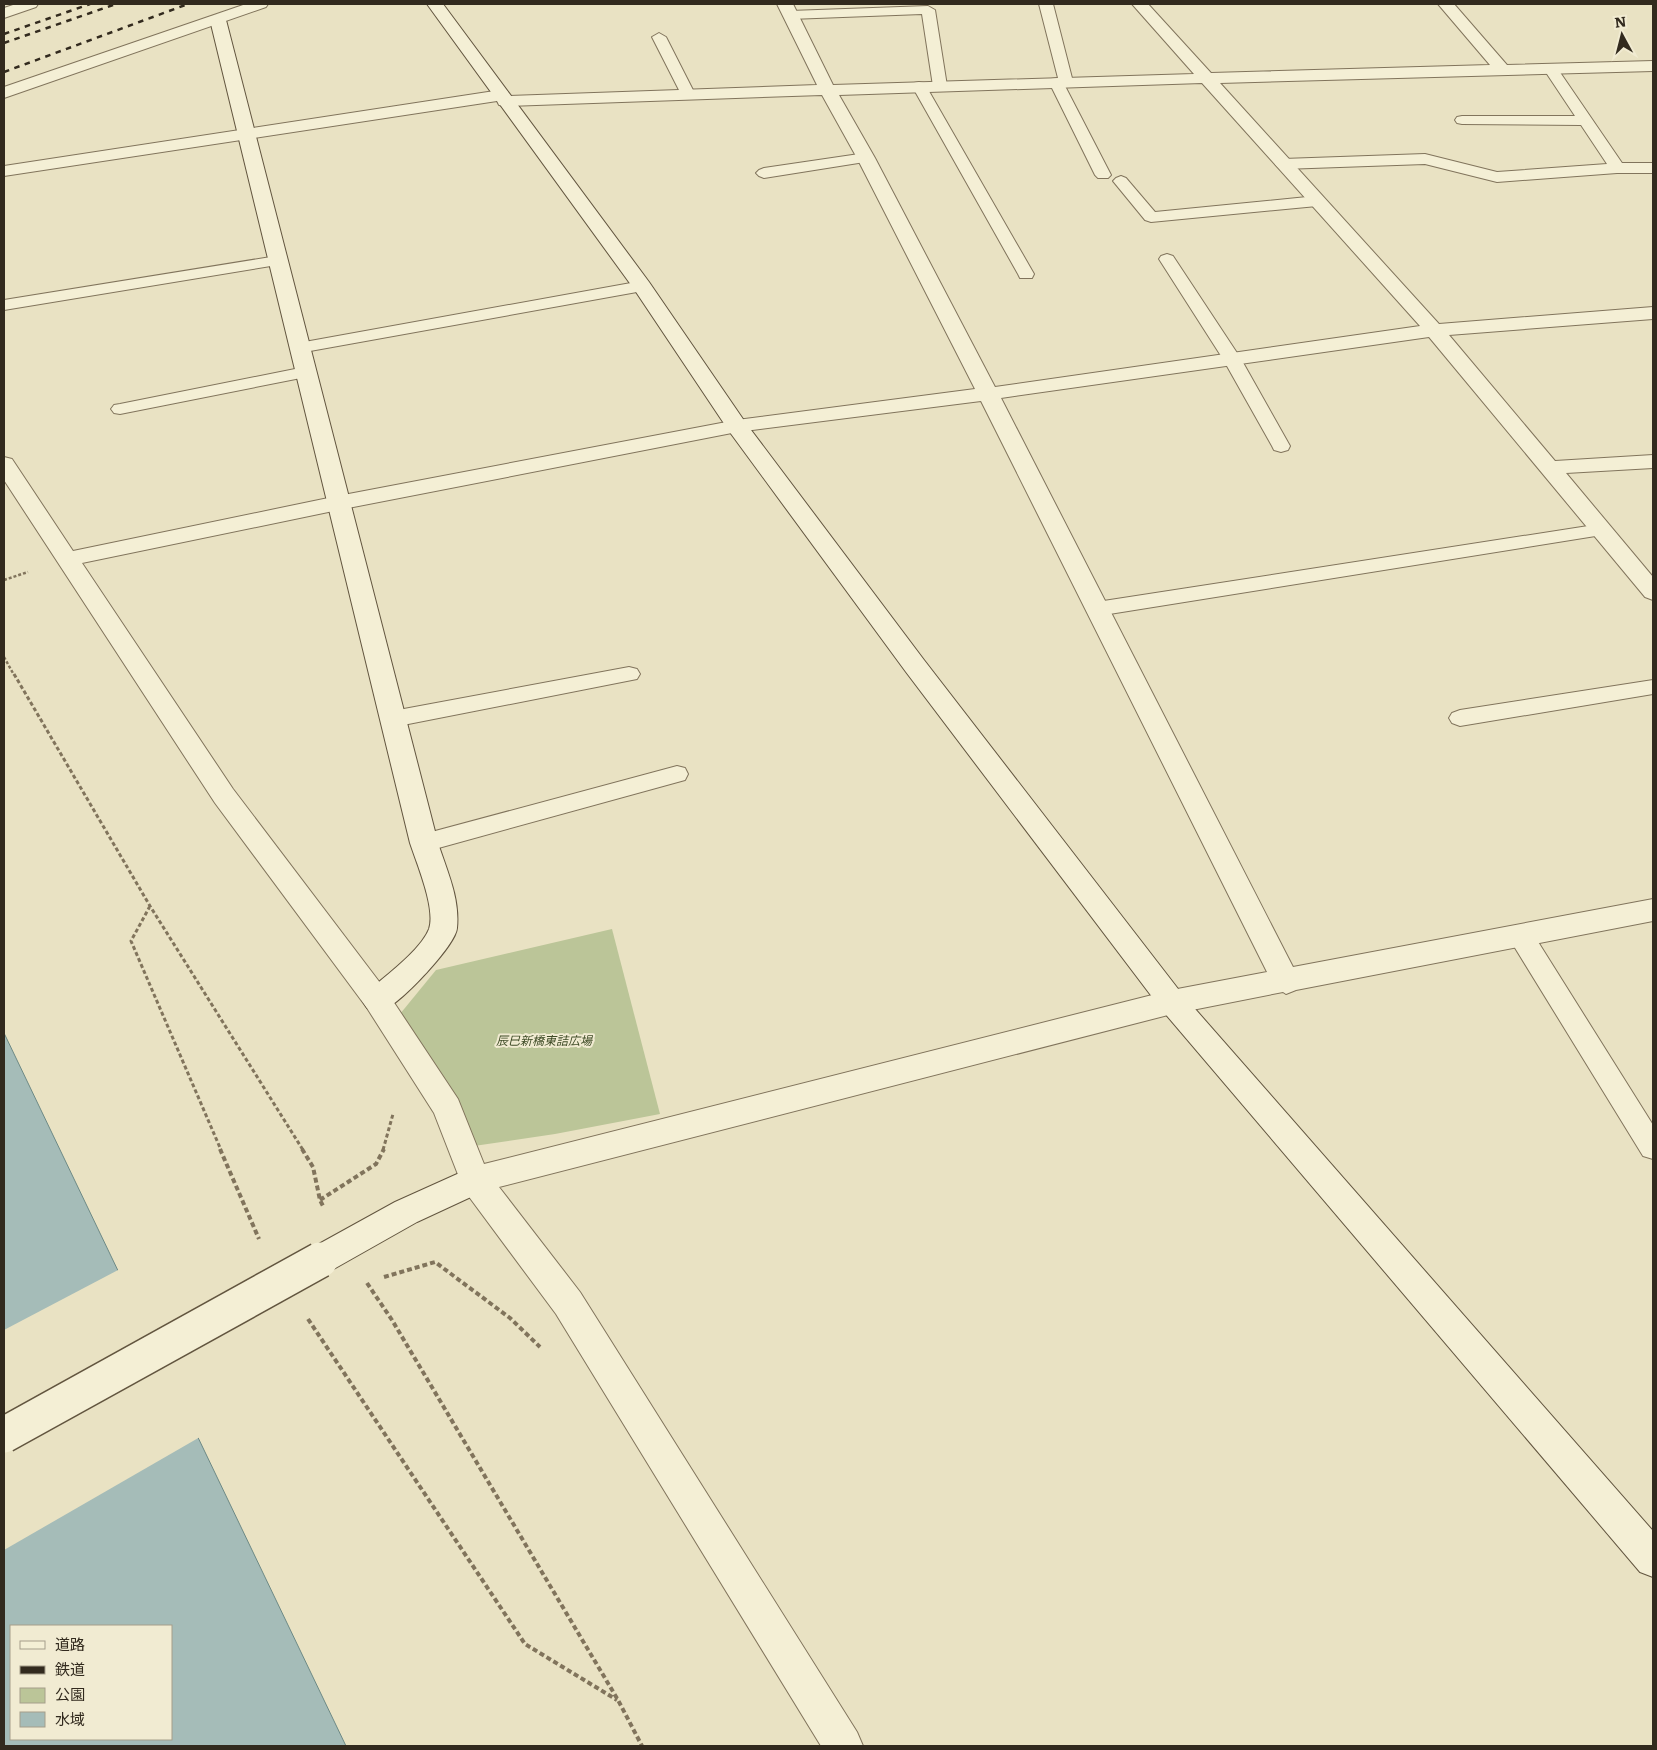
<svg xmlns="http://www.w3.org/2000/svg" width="1657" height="1750" font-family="Literata,'Noto Sans JP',serif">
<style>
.green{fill:#bbc598}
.water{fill:#a5bcb8;stroke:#6d8985;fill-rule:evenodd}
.pier{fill:#e9e2c3}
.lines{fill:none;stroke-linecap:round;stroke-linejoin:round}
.lane-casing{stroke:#81745c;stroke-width:2}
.street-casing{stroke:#81745c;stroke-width:2}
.secondary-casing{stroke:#62553f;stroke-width:2}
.path-far2{stroke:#81745c;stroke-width:2.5;stroke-dasharray:3 2;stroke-linecap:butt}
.path-far1{stroke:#81745c;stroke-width:3;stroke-dasharray:4 2.5;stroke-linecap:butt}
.path{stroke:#81745c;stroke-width:4;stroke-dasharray:5 3;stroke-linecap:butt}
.lane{fill:#f4efd5;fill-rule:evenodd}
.street{fill:#f4efd5;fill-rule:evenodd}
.secondary{fill:#f4efd5;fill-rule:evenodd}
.rail{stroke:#322a1e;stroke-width:2.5;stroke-dasharray:5.5 5.5;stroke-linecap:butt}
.secondary-bridge-casing{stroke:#62553f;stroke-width:38;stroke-linecap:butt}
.secondary-bridge{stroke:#f4efd5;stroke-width:35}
.labels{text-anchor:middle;stroke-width:4;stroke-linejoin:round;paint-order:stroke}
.park-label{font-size:12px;font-style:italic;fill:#3f4c27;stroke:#f1ebd2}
</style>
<rect width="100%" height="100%" fill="#e9e2c3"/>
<path class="green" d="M612,929l48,185 -105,20 -88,13 -67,-133 36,-44z"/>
<path class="water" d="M4,1033l342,713h-342zM11,1626h160v113h-160z"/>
<path class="pier" d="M120,1269l80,168 -196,113v-220z"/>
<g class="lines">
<defs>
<path id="lane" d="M1039,4h14l20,78 -2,3 -6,1 46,89 -3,3h-10l-3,-3 -46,-93 2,-3 7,-1z
M928,6l7,4 12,76 -2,3h-10l-2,-3 -11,-72 -132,5 -7,-4 7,-4z
M659,33l7,4 29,57 -2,3h-10l-2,-3 -29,-57z
M1550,64l5,1 67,98h31v10h-36l-120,9 -72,-18 -142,5 -5,-2 -3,-3 3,-3 5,-2 142,-5 72,18 110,-8 -26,-39 -119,-1 -5,-1 -2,-3 2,-3 5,-1h113l-32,-48 2,-3z
M919,82l5,1 2,3 108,188 -2,4h-12l-2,-4 -106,-188 2,-3z
M866,153l5,2 3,3 -3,3 -107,17 -5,-2 -3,-3 3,-3 5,-2z
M1121,176l5,2 29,34 162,-16 6,2 2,3 -2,3 -6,2 -166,16 -6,-2 -32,-39 3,-3z
M1167,254l6,2 68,103 49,87 -2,4 -7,2 -7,-2 -2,-4 -49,-87 -64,-100 2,-3z
M277,256l6,2 2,3 -2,3 -279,46v-10z
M642,281l6,1 2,4 -2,4 -349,63 -6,-1 -3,-4 3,-4 6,-1z
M305,367l6,1 3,4 -3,4 -191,38 -6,-1 -3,-4 3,-4 6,-1z
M1601,524l7,2 3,4 -3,4 -511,82 -7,-2 -3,-5 3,-5 7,-2z
M629,667l8,2 3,5 -3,5 -244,48 -8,-3 -3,-5 3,-5 8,-3z
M1653,680v14l-193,32 -8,-3 -3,-5 3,-5 8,-3z
M677,766l8,2 3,6 -3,6 -261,72 -8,-3 -4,-6 4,-6 8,-3z
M1521,926l9,3 123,196v34l-10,-3 -131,-213 -3,-7 3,-7z"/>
<path id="street" d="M16,4h22l-2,3 -32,11v-10z
M246,4h22l-2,3 -262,91v-11z
M777,4h16l40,81 361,-11 -62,-70h16l63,69 279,-8 -52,-61h16l53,61 146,-4v10l-433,12 219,241 214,-17v12l-204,16 106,126 98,-6v13l-87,5 87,104v23l-8,-3 -216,-260 -428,61 292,569 360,-68v22l-357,69 -10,4 -3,-2 -111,22 -673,173 81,105 277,440 6,14h-42l-265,-432 -92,-124 -30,-77 -67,-105 -152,-205 -211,-323v-23l8,2 61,92 265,-55 399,-76 238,-31 -118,-231 -35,-63 -317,11 -6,-1 -2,-4 -493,75v-10l497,-76 6,1 2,5 308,-11zM1202,83l218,243 -425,61 -120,-229 -36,-63zM981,401l286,571 -95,18 -688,174 -26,-65 -71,-107 -154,-203 -151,-226 256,-53 399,-78z"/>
<path id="secondary" d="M427,4h16l206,278 96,140 179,238 258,334 471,537v46l-13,-5 -478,-562 -256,-338 -177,-241 -95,-142z
M218,15l6,2 2,3 212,823c9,28 22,55 19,85 -1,17 -56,75 -72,81 -7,3 -11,2 -18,-1l-5,-8 5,-8c17,-15 54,-42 62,-63 7,-20 -12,-65 -19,-86l-200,-823 2,-3z
M475,1166l11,4 5,10 -5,10 -69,32 -85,48 -12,5 -12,-5 -4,-10 4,-10 87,-48z"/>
</defs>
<use href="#lane" class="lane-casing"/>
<use href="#street" class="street-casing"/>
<use href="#secondary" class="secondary-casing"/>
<path class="path-far2" d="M4,580l24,-8
M4,657l10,18"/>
<path class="path-far1" d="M14,674l136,232 153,244
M150,906l-19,35 90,209
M383,1150l10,-36"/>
<path class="path" d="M220,1149l39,90
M302,1149l11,18 7,33 4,8
M320,1200l56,-36 8,-15
M384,1277l51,-15 75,56 30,29
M367,1283l25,37 226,380 24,46
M308,1319l217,325 92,56"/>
<use href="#lane" class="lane"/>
<use href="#street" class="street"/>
<use href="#secondary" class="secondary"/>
<path class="rail" d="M4,34l86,-30
M4,43l112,-39
M4,72l184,-68"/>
<defs>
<path id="secondary-bridge" d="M4,1435l316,-175"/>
</defs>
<use href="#secondary-bridge" class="secondary-bridge-casing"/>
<use href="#secondary-bridge" class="secondary-bridge"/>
</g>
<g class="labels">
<g class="park-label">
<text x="544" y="1045">辰巳新橋東詰広場</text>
</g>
</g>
<rect width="1657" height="1750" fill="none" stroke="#322a1e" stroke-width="10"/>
<rect x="10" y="1625" width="162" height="115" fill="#f1ebd2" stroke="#a59e8a"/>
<rect x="20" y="1641" width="25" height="8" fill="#f4efd5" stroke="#a59e8a"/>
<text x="55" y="1650" font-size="15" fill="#322a1e">道路</text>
<rect x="20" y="1666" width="25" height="8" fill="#322a1e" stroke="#a59e8a"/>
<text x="55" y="1675" font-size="15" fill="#322a1e">鉄道</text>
<rect x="20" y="1688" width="25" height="15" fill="#bbc598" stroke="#a59e8a"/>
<text x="55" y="1700" font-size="15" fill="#322a1e">公園</text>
<rect x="20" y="1712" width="25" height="15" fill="#a5bcb8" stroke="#a59e8a"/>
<text x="55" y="1725" font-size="15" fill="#322a1e">水域</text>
<g transform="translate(1622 35) rotate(353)" stroke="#f1ebd2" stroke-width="4" paint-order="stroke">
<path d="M0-4L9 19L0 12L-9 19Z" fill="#322a1e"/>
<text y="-8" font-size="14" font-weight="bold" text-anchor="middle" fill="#322a1e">N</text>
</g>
</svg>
